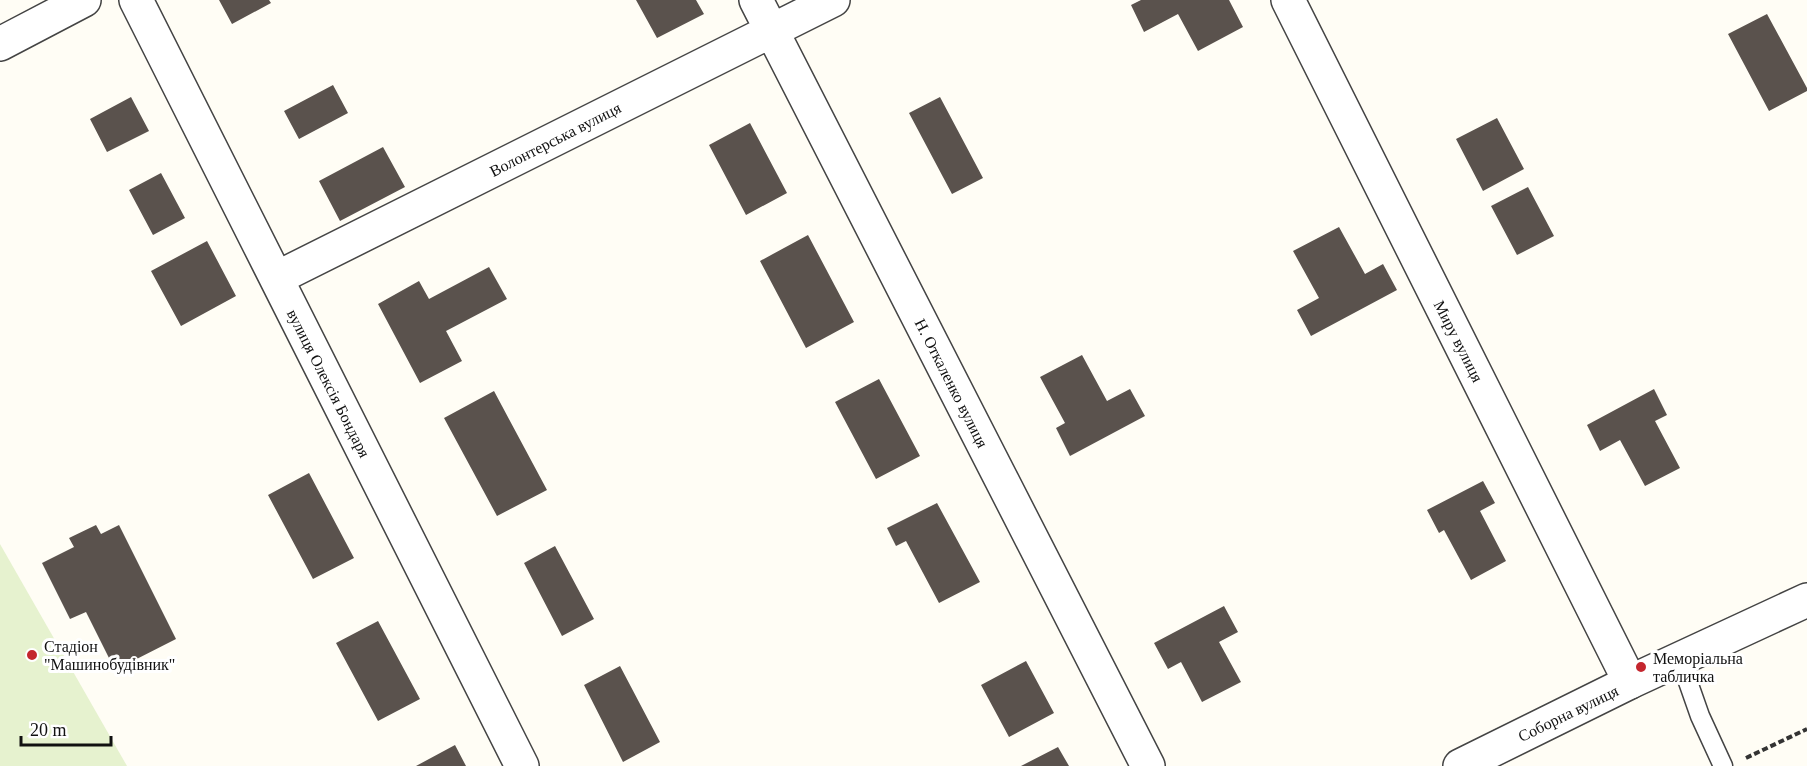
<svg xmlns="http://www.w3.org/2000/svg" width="1807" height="766" font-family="Georgia,serif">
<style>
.pitch{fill:#e6f2cf}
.building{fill:#5a524d}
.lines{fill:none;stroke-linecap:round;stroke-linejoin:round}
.service-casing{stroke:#444;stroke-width:21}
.minor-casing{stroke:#444;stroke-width:36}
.tertiary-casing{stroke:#444;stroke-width:36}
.path{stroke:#333;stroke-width:4;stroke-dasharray:6 3;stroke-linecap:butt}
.service{stroke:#fff;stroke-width:18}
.minor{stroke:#fff;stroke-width:33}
.tertiary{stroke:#fff;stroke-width:33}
.poi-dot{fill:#c4262e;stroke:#fff;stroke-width:2}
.labels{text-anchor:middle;stroke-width:6;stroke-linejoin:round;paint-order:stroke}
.street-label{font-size:16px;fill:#111;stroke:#fff}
.poi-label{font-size:16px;fill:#111;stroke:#fff;text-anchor:start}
</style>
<rect width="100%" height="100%" fill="#fffdf5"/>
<path class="pitch" d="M0,544l127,222h-127z"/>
<path class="building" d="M219,0h50l2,3 -39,21z
M636,0h60l8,14 -47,24z
M1141,0h88l14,27 -45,24 -20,-37 -34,18 -13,-27z
M1767,14l40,74v3l-38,20 -41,-77z
M333,85l15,28 -49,26 -15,-28z
M131,97l18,34 -42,21 -17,-33z
M940,97l43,81 -31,16 -43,-81z
M1497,118l27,51 -41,22 -27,-52z
M750,123l37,70 -41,22 -37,-70z
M383,147l22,40 -65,34 -21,-40z
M161,173l24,45 -32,17 -24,-45z
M1528,187l26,49 -37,19 -26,-49z
M1339,227l26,47 18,-10 14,26 -86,46 -14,-26 22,-12 -26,-47z
M808,235l46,87 -48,26 -46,-87z
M207,241l29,55 -55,30 -30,-55z
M489,267l18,32 -61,32 16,30 -42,22 -42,-79 41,-23 10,18z
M1082,355l25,46 23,-12 15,27 -75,40 -14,-28 9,-5 -25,-46z
M879,379l41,77 -44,23 -41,-77z
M1654,389l13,26 -12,6 25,47 -35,18 -25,-46 -20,11 -13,-26z
M494,391l53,99 -50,26 -53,-98z
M309,473l45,85 -41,21 -45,-84z
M1483,481l12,22 -15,8 26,50 -35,19 -27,-50 -5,3 -12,-23z
M937,503l43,79 -41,21 -33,-62 -10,5 -9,-18z
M96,525l5,9 18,-9 57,114 -61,31 -29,-58 -16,7 -28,-56 32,-16 -5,-9z
M555,546l39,73 -32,17 -38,-73z
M1224,606l14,26 -19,10 22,40 -39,20 -21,-40 -13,7 -14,-26z
M378,621l42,78 -42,22 -42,-78z
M1026,661l28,52 -45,24 -28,-52z
M620,666l40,76 -37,20 -39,-77z
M455,745l11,21h-50z
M1058,747l11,19h-48z"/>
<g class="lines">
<defs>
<path id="service" d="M1680,659l20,57 23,50"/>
<path id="minor" d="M756,0l392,766
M1288,0l342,682
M0,44l84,-44
M277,278l556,-278"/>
<path id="tertiary" d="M136,0l386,766
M1460,766l170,-84 177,-82"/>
</defs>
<use href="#service" class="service-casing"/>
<use href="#minor" class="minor-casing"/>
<use href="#tertiary" class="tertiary-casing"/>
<path class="path" d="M1746,758l61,-29"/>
<use href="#service" class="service"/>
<use href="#minor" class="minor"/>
<use href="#tertiary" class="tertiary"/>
</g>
<g class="poi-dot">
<circle cx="32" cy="655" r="6"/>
<circle cx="1641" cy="667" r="6"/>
</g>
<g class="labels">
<g class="street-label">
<text transform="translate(555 139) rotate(-27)" y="6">Волонтерська вулиця</text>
<text transform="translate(1459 341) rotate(63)" y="6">Миру вулиця</text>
<text transform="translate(329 383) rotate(63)" y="6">вулиця Олексія Бондаря</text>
<text transform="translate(952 383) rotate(63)" y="6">Н. Откаленко вулиця</text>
<text transform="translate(1568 713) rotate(-26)" y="6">Соборна вулиця</text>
</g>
<g class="poi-label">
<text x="44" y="652">Стадіон<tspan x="44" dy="18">"Машинобудівник"</tspan></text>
<text x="1653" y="664">Меморіальна<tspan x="1653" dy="18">табличка</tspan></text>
</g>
</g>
<path d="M21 736v9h90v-9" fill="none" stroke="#111111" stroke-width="3"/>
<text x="30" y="736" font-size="18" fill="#111111" stroke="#ffffff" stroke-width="4.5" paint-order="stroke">20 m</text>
</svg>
